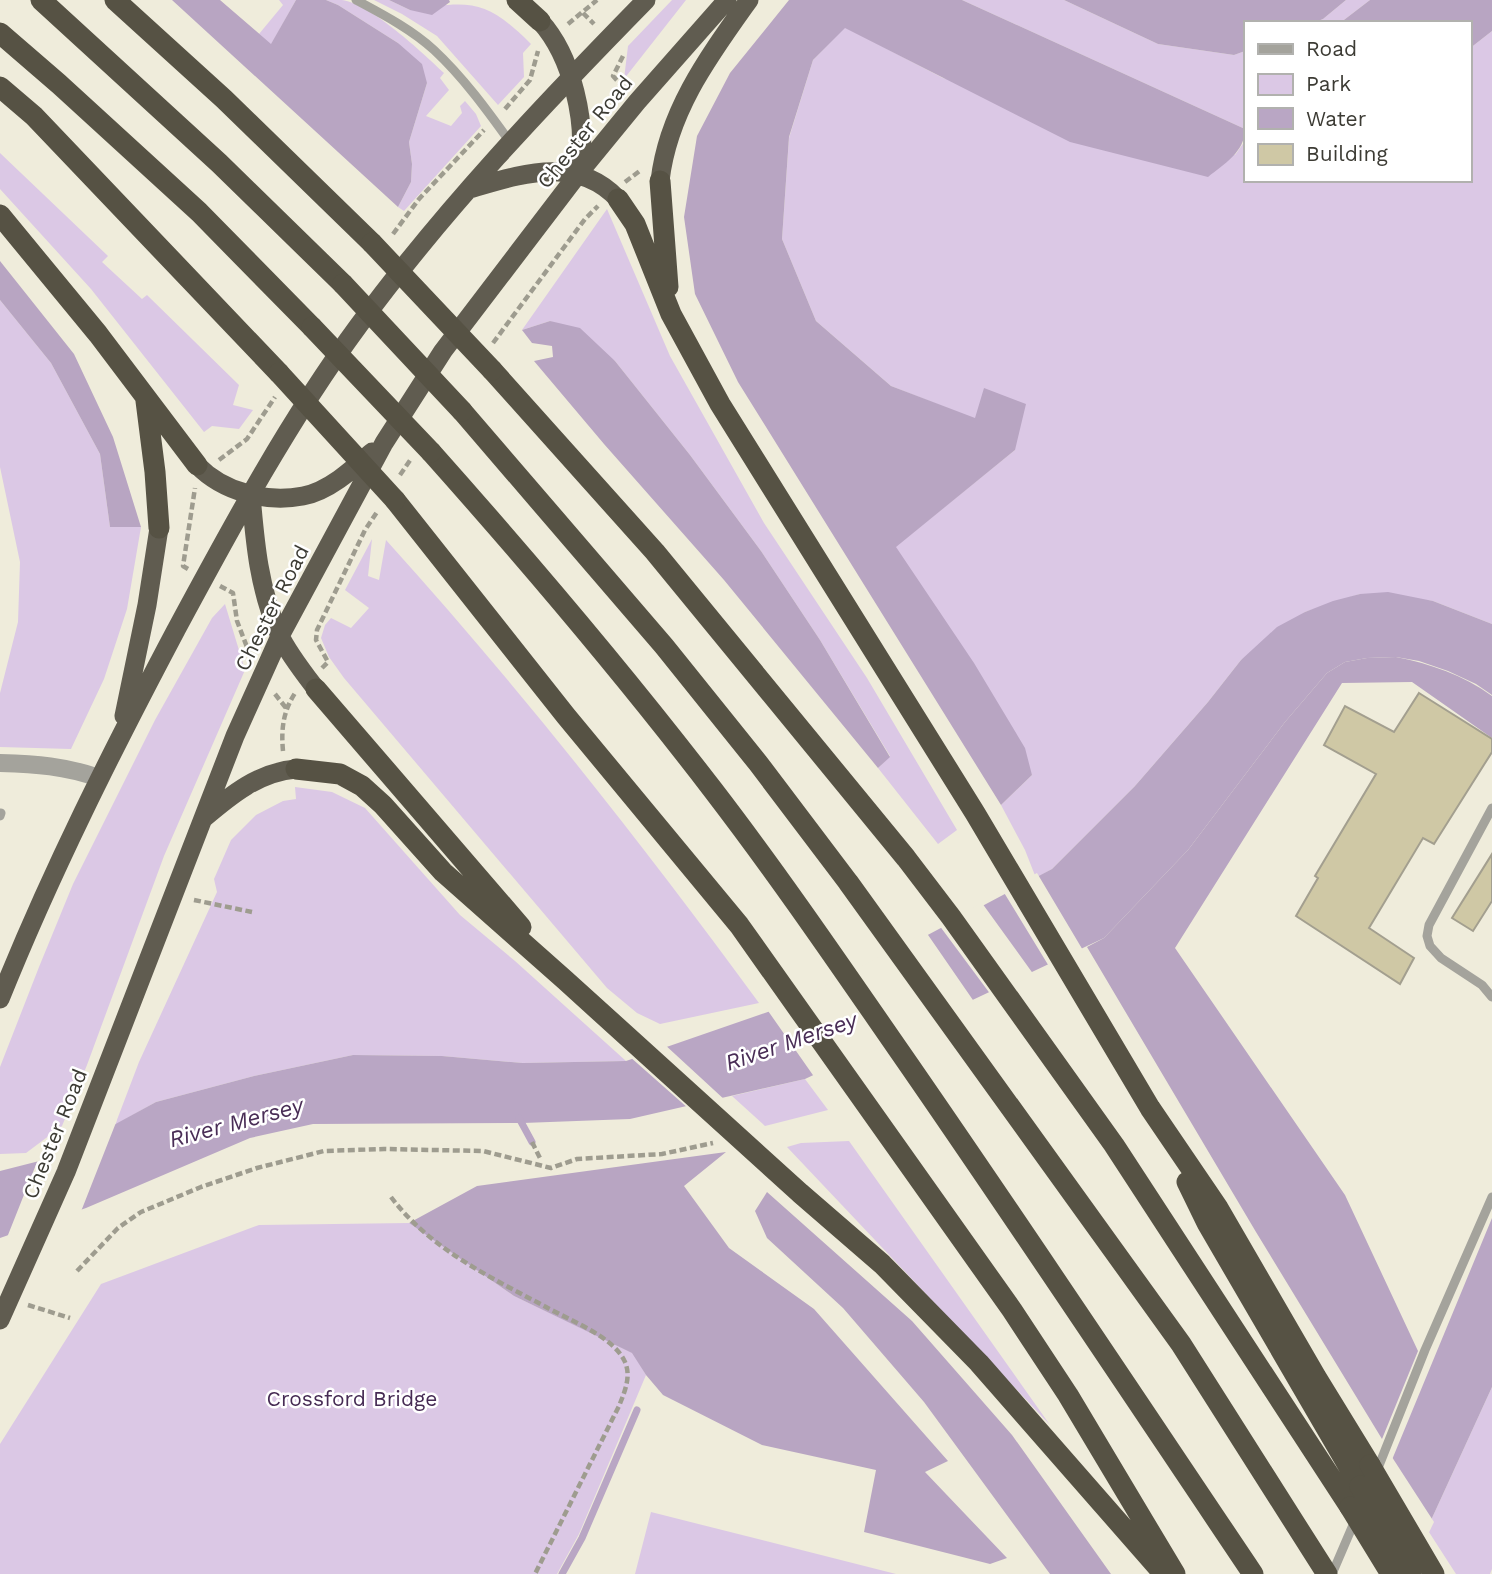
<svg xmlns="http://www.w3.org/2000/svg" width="1492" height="1574" font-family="'Work Sans',sans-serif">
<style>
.green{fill:#dbc8e5}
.forest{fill:#b8a5c2}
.water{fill:#b9a6c4}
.pier{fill:#efecdb}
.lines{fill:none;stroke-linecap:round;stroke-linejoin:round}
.stream{stroke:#b9a6c4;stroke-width:7}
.building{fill:#cfc8a5;stroke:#a39f8f;stroke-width:2}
.path{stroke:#9e9c8f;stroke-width:4.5;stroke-dasharray:7 3.5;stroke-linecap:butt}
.service{stroke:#a4a39c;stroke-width:9}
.minor{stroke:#a4a39c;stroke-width:18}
.trunk{stroke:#605c50;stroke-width:19}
.motorway{stroke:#565244;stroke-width:21}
.motorway-bridge{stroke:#565244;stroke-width:21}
.labels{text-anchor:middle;stroke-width:5;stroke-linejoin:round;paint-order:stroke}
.street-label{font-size:21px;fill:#3c3b34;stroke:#fff}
.park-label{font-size:21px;fill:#462b54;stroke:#fff}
.water-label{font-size:23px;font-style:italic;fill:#492d56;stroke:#fff}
</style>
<rect width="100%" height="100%" fill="#efecdb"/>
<path class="green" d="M279,0h17l-25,45 -12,-11 24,-29z
M326,0c5,0 11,0 16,0 29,4 81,53 102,73l-4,5 9,12 -23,26 25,10 11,-13 -2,-7 5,-5 11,13 5,12 -77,85 -6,-4 13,-25 1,-18 -3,-22 18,-59 -29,-40 -60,-38z
M374,0h15l21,10c62,-10 77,-10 121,34l-8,9 1,24 -26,28 -61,-69 -35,-22z
M672,0h14l-62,79 4,-33z
M962,0h102l94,44 76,11 11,-4v78z
M1346,0h24l-30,23h-27l10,-4z
M845,27l98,51 292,77 10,-14v39h224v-131l23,-18v593l-59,-23 -73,-7 -55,18 -64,48 -33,42 -73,84 -83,83 -16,9 -11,-28 -24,-45 31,-30 -137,-228 120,-97 -40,-31 -84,-33 -75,-65 -34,-82 7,-101 24,-78z
M0,153l108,103 -6,6 40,37 5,-4 92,90 -6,20 20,5 -14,19 -27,-3 -8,6 -113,-143 -91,-100z
M607,209l63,147 94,167 103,155 90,152 -19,14 -60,-76 12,-12 -70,-116 -59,-89 -71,-96 -75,-94 -65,-40 -28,9z
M0,300l51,63 49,91 10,73h31l-14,82 -23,70 -33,70 -71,-2v-54l18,-71 2,-60 -20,-95z
M372,539l-4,37 11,4 7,-40c133,147 256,303 373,463l-99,21 -23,-11 -30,-25 -263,-310 -15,-21 -8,-19 4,-13 6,-7 20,10 18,-20 -24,-18z
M225,604l20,66 -81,186 -77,209 -25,61 -36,27 -26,1v-87l39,-100 34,-83 82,-164 57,-102z
M295,787l37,5 33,16 95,107 55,46 111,100 -103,2 -81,-7 -89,-1 -99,21 -98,26 -41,23 24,-63 78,-170 -3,-13 17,-39 25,-25 27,-14 13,-2z
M805,1079l23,31 -63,16 -33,-30z
M849,1141l201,284 -263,-278 14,-4z
M409,1223l105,73 119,57 13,22 -67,159 -22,40h-557v-130l101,-160 158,-59z
M1492,1387v182l-2,5h-34l-29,-45z
M651,1512l245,62h-261z"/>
<path class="forest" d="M172,0h48l51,44 25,-44h30l12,5 60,38 24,21 5,19 -18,59 3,22 -1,18 -13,25z
M389,0h60l1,2 -18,13 -22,-5z
M789,0h173l283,129c0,23 -21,35 -37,48l-138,-35 -225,-114 -32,32 -24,77 -7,102 34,82 75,65 84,32 9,-30 42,16 -11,46 -119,97 78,116 51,85 7,27 -31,30 -263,-423 -43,-88 -11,-77 13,-81 33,-63z
M1064,0h282l-23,19 -10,4h-68v28l-11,4 -76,-11z
M1370,0h122v31l-23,18v-26h-129z
M0,261l74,93 39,83 28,90h-31l-10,-73 -49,-91 -51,-63z
M550,321l30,7 35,33 75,94 71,96 59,89 70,117 -12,11 -154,-188 -120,-136 -70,-83 19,-4 -1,-11 -20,-3 -10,-13z
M1396,657c35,7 67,18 96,39v42l-80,-56 -70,1 -167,265 170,247 73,156 -36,88 -126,-207 -169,-285 17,-9 84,-88 97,-128 42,-49 18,-11 22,-4z
M726,1152l-42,34 45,62 85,61 134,152 -23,11 82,86 -17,6 -126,-32 12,-62 -114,-25 -99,-50 -17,-20 -14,-22 -118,-57 -105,-73 68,-37z
M767,1192l145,129 100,114 99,139h-61l-126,-172 -81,-94 -76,-70 -12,-27z"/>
<path class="water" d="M1388,592l45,9 59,23v71l-16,-11 -28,-13 -29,-10 -23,-4 -29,1 -22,4 -18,11 -42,49 -97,128 -84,88 -299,141 -175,40 -107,4 -210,1 -63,14 -164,70 -86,30v-67l55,-14 101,-55 98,-26 99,-21 89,1 81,7 103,-2 185,-64 241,-128 83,-83 73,-84 33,-42 36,-33 28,-15 28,-11 27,-7z
M1492,1218v169l-65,142 -87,45 49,-107z"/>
<path class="pier" d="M1037,873l47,79 -34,16 -47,-77z
M982,903l52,72 -43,20 -52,-70z
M926,932l49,71 -160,75 -49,-70 43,-14z
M663,1043l63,58 -37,8 -60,-53z
M117,1120l-37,94 -74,26 33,-83 15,-3z
M1390,1454l44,68 -25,52h-73z"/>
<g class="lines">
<path class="stream" d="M519,1118l13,24
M562,1574l20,-36 55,-128"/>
</g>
<path class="building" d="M1419,693l73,46v13l-58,92 -11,-6 -54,90 45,30 -14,26 -104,-68 22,-38 -3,-2 61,-102 -52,-29 21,-39 49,26z
M1492,854v47l-19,30 -21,-13z"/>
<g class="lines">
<path class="path" d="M583,13l11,11
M568,24l29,-24
M623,56l-10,20 12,13
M505,109l25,-29 8,-29
M625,182l16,-12
M393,234l26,-35 65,-69
M493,343l92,-124 13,-13
M219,460l28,-21 28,-42
M400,475l11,-16
M188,569l-5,-3 12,-78
M220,586l13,7 4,28 13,34
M322,668l6,-6 -12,-22 1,-10 48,-100 12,-18
M275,694l11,14
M283,751c-2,-22 0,-39 12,-58
M194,900l58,12
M532,1142l8,16
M391,1197c39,52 99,80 155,110 23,13 66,29 78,53 8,15 1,31 -5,46l-84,168
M77,1271l41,-43 23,-16 60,-25 56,-19 67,-17 60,-2 99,2 68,17 26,-9 85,-5 51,-11
M28,1305l42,13"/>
<path class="service" d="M356,0c26,14 55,29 78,50 29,27 53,60 76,92
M1492,808l-63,117 -2,11 3,10 11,12 41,27 10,12
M0,816l1,-3
M1376,1473l49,-123 67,-153
M1332,1574l24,-56"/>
<path class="minor" d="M0,763c36,1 65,3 99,15"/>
<path class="trunk" d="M540,21c32,35 48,103 39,149
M660,181c8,-70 49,-125 89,-181
M469,189c50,-14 107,-35 149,10
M197,465c26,27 69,38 106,31 26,-5 50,-27 69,-44
M251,495c4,48 8,94 28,139 9,19 24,38 37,55
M124,716l23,-111 12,-77
M204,818c27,-23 55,-46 92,-49
M0,999c51,-127 112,-248 176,-369 56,-104 113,-210 183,-305 86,-117 186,-222 287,-325
M0,1320l66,-148 169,-436 45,-100 104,-193 59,-92 135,-177 59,-72 90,-102"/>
<path class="motorway" d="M41,0l178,163 124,121
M115,0l109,99 148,144
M517,0l23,21
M0,33l59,51 140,128 113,115
M0,87l34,29 245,257
M660,181l8,106
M618,199l17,25 36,90 49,90 255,409 175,295 68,100 98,169 54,88
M0,215l98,119 99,131
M492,370l163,182 251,306 45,59 163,228 236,362
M146,401l9,71 4,56
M462,411l202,235 94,117 90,119 333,462 146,230
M431,452c98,110 193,222 282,338 66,86 126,174 187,262 120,173 236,348 353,522
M395,500l171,216 173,209 273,385 56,85 107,179
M316,689l205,238
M296,769l44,5 22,12 21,19 60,67 122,108 235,213 82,71 97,99 183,209
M1187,1182l20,41 153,263"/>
<path class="motorway-bridge" d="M372,243l120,127
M343,284l119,127
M312,327l119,125
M279,373l116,127
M1370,1465l64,109
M1360,1486l51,88
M1350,1507l41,67"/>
</g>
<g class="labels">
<g class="street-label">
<text transform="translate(585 132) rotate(-51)" y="7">Chester Road</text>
<text transform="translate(272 608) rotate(-63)" y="7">Chester Road</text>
<text transform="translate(55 1134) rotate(-68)" y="7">Chester Road</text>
</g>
<g class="park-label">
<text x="352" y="1406">Crossford Bridge</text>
</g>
<g class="water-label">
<text transform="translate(791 1041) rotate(-19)" y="8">River Mersey</text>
<text transform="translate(236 1122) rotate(-15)" y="8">River Mersey</text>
</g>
</g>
<rect x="1244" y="21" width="228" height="161" fill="#ffffff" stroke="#b1b1ae" stroke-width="2"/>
<rect x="1258" y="44" width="35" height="10" fill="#a4a39c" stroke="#b1b1ae" stroke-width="2"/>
<text x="1306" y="56" font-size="21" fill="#3c3b34">Road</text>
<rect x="1258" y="74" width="35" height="21" fill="#dbc8e5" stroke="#b1b1ae" stroke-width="2"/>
<text x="1306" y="91" font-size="21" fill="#3c3b34">Park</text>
<rect x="1258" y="108" width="35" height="21" fill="#b9a6c4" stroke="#b1b1ae" stroke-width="2"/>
<text x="1306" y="126" font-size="21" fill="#3c3b34">Water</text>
<rect x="1258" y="144" width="35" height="21" fill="#cfc8a5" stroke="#b1b1ae" stroke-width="2"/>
<text x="1306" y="161" font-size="21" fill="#3c3b34">Building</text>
</svg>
